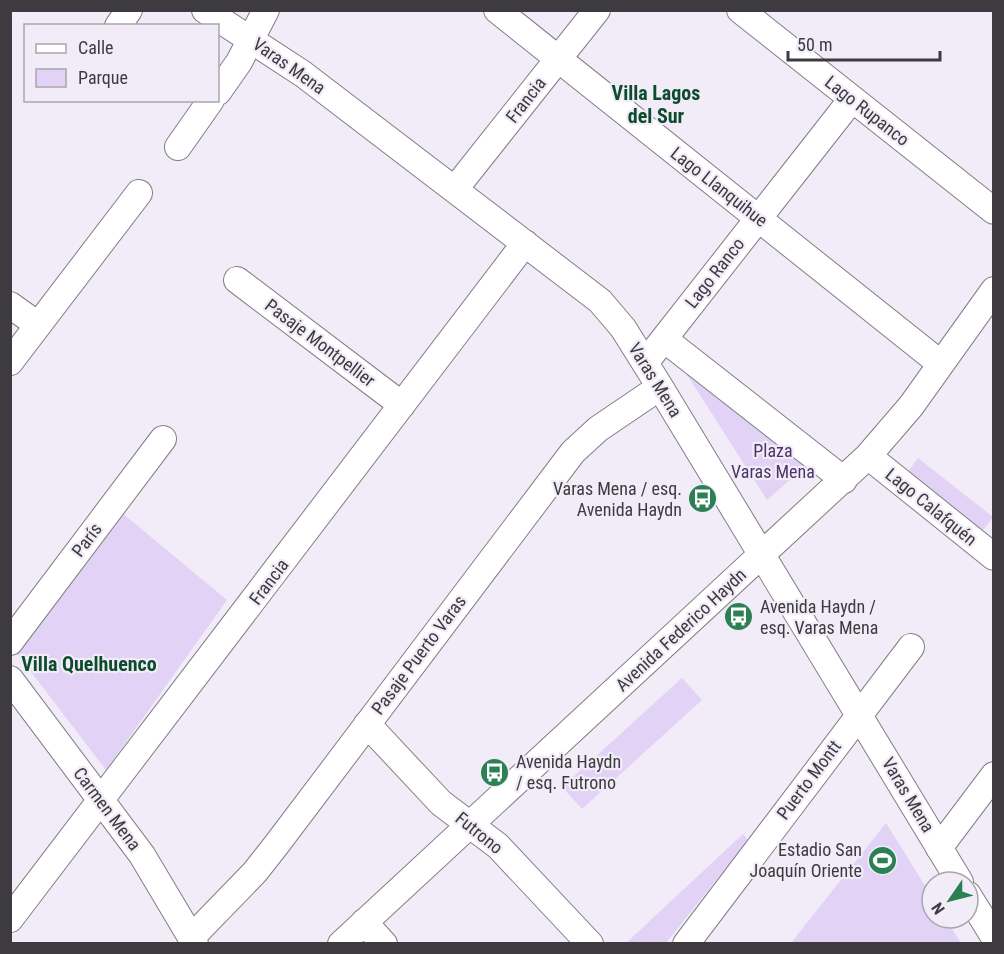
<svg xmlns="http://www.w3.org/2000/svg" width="1004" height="954" font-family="'Roboto Condensed',sans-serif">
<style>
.green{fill:#e2d2f5}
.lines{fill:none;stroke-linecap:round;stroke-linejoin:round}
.minor-casing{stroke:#817d87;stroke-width:28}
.minor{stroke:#fff;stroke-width:26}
.labels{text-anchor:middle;stroke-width:4.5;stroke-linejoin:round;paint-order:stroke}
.street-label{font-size:18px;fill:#3d3b3f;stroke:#f1ecf7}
.park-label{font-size:18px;fill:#4e3367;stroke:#f1ecf7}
.poi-label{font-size:18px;fill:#3d3b3f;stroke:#f1ecf7;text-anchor:end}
.neighbourhood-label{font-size:20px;font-weight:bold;fill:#0d4b2d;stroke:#f1ecf7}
</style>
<rect width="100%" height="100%" fill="#f1ecf7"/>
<path class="green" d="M670,348l142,112 -45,40z
M918,458l75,59 -15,20 -75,-59z
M121,512l106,88 -121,170 -91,-119z
M682,678l20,22 -120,109 -20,-22z
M886,823l46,74v21h13l16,25h-170z
M743,834l5,6 -82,103h-40z"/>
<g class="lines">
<defs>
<path id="minor" d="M205,10l98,64 297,227 23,27 37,59 300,495
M497,10l444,354
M740,10l254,201
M118,26l11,-16
M218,92l21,-30 27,-52
M178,147l33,-47
M455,189l142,-179
M237,280l165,125
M10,305l28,20
M664,339l180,141
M10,362l129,-169
M645,363l207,-264
M868,456l126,101
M10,642l153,-203
M10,679l132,176 53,89
M367,724l74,79 57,43 92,98
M939,848l55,-73
M968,895l26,42
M10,919l515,-676
M364,922l20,22
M192,937l63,-65 22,-28 296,-392 25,-23 62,-42
M341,944l527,-488 43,-50 83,-116
M686,944l225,-297"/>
</defs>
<use href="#minor" class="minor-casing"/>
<use href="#minor" class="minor"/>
</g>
<defs>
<symbol id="bus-disc" viewBox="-11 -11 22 22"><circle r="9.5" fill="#2c8154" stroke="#f1ecf7"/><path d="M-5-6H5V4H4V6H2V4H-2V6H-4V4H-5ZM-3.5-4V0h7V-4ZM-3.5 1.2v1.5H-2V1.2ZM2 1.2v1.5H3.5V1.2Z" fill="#fff"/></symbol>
<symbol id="stadium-disc" viewBox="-11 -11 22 22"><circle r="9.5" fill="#2c8154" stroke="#f1ecf7"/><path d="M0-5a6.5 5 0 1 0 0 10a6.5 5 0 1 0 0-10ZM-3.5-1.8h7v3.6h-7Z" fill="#fff"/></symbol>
</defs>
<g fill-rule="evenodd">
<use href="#bus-disc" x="686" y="482" width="33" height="33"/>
<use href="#bus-disc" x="722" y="600" width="33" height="33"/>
<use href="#bus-disc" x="478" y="756" width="33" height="33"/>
<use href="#stadium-disc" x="866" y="844" width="33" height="33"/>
</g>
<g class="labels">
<g class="street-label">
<text transform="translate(289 66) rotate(35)" y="6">Varas Mena</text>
<text transform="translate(526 100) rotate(-52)" y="6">Francia</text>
<text transform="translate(867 111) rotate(38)" y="6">Lago Rupanco</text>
<text transform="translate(719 187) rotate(38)" y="6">Lago Llanquihue</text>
<text transform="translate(715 273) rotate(-52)" y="6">Lago Ranco</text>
<text transform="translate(320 343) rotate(37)" y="6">Pasaje Montpellier</text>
<text transform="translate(655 380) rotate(58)" y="6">Varas Mena</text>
<text transform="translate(931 507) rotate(39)" y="6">Lago Calafquén</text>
<text transform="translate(87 540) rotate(-53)" y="6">París</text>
<text transform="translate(269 582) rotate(-53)" y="6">Francia</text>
<text transform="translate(681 630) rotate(-43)" y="6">Avenida Federico Haydn</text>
<text transform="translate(419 655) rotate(-53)" y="6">Pasaje Puerto Varas</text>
<text transform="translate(809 780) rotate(-53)" y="6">Puerto Montt</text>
<text transform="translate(908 795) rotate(59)" y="6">Varas Mena</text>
<text transform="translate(107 809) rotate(53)" y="6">Carmen Mena</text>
<text transform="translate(479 833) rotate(39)" y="6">Futrono</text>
</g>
<g class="park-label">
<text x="773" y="457">Plaza<tspan x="773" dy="21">Varas Mena</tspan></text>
</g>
<g class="poi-label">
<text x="682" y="495">Varas Mena / esq.<tspan x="682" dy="21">Avenida Haydn</tspan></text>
<text x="760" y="613" text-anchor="start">Avenida Haydn /<tspan x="760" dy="21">esq. Varas Mena</tspan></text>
<text x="516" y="768" text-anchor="start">Avenida Haydn<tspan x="516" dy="21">/ esq. Futrono</tspan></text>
<text x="862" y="856">Estadio San<tspan x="862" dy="21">Joaquín Oriente</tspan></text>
</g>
<g class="neighbourhood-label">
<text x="656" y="100">Villa Lagos<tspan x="656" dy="23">del Sur</tspan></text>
<text x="89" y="671">Villa Quelhuenco</text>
</g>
</g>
<rect width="1004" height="954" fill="none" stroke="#3d3b3f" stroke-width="24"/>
<rect x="24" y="24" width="195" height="78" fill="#f1ecf7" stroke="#a9a5ad" stroke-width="1.5"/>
<rect x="36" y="44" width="30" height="9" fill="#ffffff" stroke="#a9a5ad" stroke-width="1.5"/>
<text x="78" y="54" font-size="18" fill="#3d3b3f">Calle</text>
<rect x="36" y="69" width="30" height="18" fill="#e2d2f5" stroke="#a9a5ad" stroke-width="1.5"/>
<text x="78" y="84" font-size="18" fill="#3d3b3f">Parque</text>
<g transform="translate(950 900) rotate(235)"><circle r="28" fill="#f1ecf7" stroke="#a9a5ad" stroke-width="1.5"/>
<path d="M0-4.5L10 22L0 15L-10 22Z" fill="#2c8154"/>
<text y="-9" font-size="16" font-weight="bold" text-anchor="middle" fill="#3d3b3f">N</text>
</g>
<path d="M788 51v9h152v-9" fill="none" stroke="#3d3b3f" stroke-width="3"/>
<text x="797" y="51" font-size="18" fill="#3d3b3f" stroke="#f1ecf7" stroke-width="4.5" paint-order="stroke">50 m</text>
</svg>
